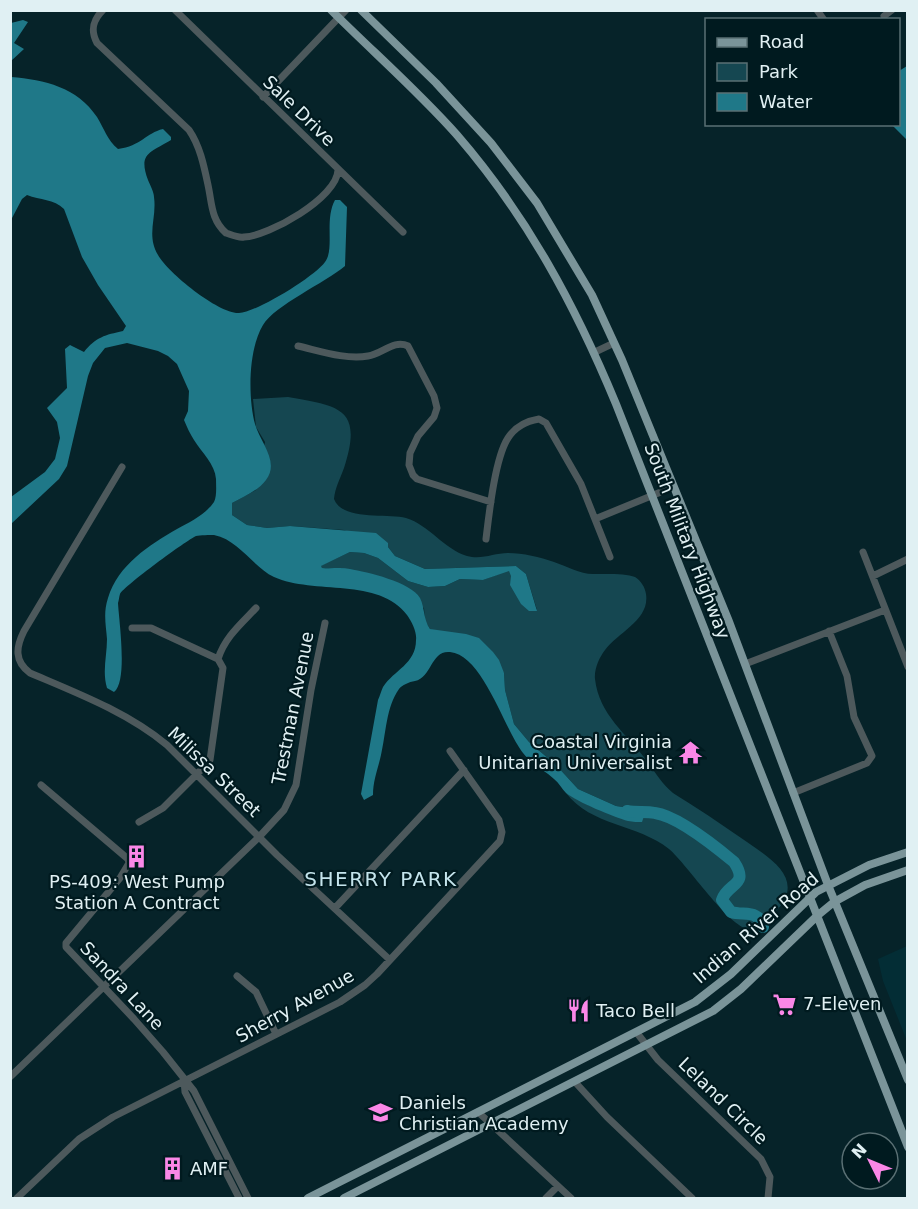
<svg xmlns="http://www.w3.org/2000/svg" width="918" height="1209" font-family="'DejaVu Sans',sans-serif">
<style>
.built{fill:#032d35}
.green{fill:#154751}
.water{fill:#1f7888}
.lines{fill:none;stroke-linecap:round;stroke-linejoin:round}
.river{stroke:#1f7888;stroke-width:12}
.minor{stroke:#4d595c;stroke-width:7}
.major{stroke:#7a9499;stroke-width:8}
.labels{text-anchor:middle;stroke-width:4.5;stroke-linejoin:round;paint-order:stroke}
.street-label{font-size:18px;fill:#e0f0f3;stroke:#001a1f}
.poi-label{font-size:18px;fill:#e0f0f3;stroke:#001a1f;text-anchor:start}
.neighbourhood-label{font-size:20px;letter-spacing:1.5px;fill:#c4e4ec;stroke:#001a1f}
</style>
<rect width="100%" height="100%" fill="#062329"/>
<path class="built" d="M907,946v95l-24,-60 -5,-22z"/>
<path class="green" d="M288,397c53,9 75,12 56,71 -4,11 -9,20 -10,31 8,22 53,14 72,19 23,7 38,31 61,38 15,4 27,-3 41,-3 15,0 32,4 46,9 12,4 26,12 39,12 11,0 33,-1 42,3 6,4 10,10 11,17 4,26 -28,38 -41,56 -6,8 -11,19 -10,29 4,36 32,55 52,82 8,11 15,23 26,32 7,5 15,9 22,14 18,11 34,23 52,35 29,20 61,41 24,74 -5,5 -14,13 -22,13 -20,-1 -62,-65 -80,-80 -31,-25 -78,-23 -103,-56l24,13 52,4 -26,-4 -38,-17 -22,-24 -27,-23 -15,-18 -9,-34 -1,-17 -74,-44 -5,-8 -1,-13 -83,-40h-19l-2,-2 30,-14 14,1 14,5 30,23 20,6 17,-1 15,-7 23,1 26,-10 28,40 -11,-36 -10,-8 -91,3 -30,-13 -7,-9 -44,-17 -54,-4 -23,2 -20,-3 -15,-10v-12l24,-13 9,-48 -9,-15 -3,-28z"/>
<path class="water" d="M23,20l5,2 -14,21 10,6 -13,12v-38z
M907,66v74l-15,-15 6,-1 1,-53z
M11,77c34,3 66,10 86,40 7,11 10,23 21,32 23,-3 28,-16 45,-20l8,8v3c-21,13 -33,13 -23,40 2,5 6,12 6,17 3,21 -8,38 4,58 10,18 61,59 81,58 18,-1 75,-36 86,-51 10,-13 -1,-42 10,-62h5l7,7 -2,59c-20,17 -70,39 -82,59 -15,25 -15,73 -8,99 5,18 25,38 11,56 -8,11 -23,17 -34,23v12l15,10 20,3 23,-2 86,7 12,10v4l7,9 30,13 91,-3 10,8 11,37h-8l-8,-7 -11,-19 1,-9 -2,-5 -26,9 -23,-1 -15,7 -17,1 -20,-6 -30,-23 -14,-5 -14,-1 -29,14 1,2c10,1 19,-1 28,1 17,3 61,13 70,29 5,10 3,21 10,31l36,5 13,4 14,14 6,8 5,13 1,17 9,34 15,18 27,23 22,24 38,17 26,4 3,3 -3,9c-4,0 -9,0 -14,-1 -14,-4 -51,-19 -62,-28 -4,-4 -7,-10 -12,-14 -10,-9 -23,-16 -31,-26 -19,-24 -40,-98 -73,-101 -19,-2 -18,25 -35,29 -6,1 -13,4 -16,8 -13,18 -13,45 -18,66 -3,14 -8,25 -8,40l-9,5 -3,-6 17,-94c2,-4 3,-9 5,-13 11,-17 33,-23 33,-47 1,-8 -4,-18 -9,-25 -28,-38 -93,-20 -133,-38 -21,-10 -35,-37 -60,-42 -4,0 -14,0 -18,1 -9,4 -72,50 -76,58 -1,3 -1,6 -2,9 1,18 10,79 -4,89l-7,-4c-5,-17 0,-32 0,-49 -1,-14 -4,-26 1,-41 10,-33 41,-53 69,-69 13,-7 29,-15 37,-27 3,-6 2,-16 2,-23 -1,-15 -14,-26 -22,-39 -4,-6 -7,-13 -10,-20l4,-9 1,-20 -12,-27 -9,-8 -10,-5 -31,-8 -22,5 -12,15 -5,13 -21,90 -8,13 -48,45v-27l34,-25 10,-13 5,-21 -3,-16 -10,-14 20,-20 -2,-39 5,-4 14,7c12,-15 21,-17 39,-21l3,-5 -28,-41 -16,-28 -18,-48c-10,-10 -24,-9 -37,-14l-5,4 -11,21z"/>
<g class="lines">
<path class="river" d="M627,811c10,2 19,0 28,2 23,3 61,34 79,49 16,24 -7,21 -12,38l9,12c13,4 28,-3 32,15"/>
<path class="minor" d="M103,10c-10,10 -13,20 -6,33l92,87c11,16 15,36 19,55 4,18 3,35 18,48 6,2 12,5 18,4 25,-1 93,-39 94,-67
M175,10l228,222
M817,10l7,10
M884,16l8,-6
M263,97l83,-87
M298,346c22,5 48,14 70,10 14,-2 26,-17 40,-10l26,50 3,12 -3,9 -16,19 -8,17 -1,12 4,10 4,4 74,23
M595,352l19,-9
M122,467l-98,164c-8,16 -10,30 6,42 47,20 97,39 137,72l110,110 113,105
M595,519l78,-32
M486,539c3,-25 9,-81 22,-101 7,-11 19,-17 31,-19l7,4 35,61 29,73
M863,552l45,115
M873,576l35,-17
M132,628h19l67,31
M218,659c7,-22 23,-35 38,-51
M745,664l140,-54
M41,785l87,74 1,4 -9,15 -54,65v4l68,72 29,33 31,39 54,107
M793,793l74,-30 5,-7 -18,-39 -7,-41 -18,-45
M139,822l24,-14 44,-44 3,-4 13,-92 -5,-9
M335,908l129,-138
M237,976l19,16 20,42
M637,1033l21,27 103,99 9,18 -2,21
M10,1077l249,-240 25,-27 12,-25 15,-95 14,-67
M184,1081l1,11 54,106
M575,1082l32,35 85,81
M478,1112l93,86
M17,1198l62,-59 34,-22 227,-115 25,-17 12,-11 123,-133 2,-9 -3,-12 -49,-69
M546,1198l12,-12"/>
<path class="major" d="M331,10c42,42 87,81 126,125 70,81 118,170 159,269l292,743
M361,10l75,73 55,60 46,60 55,92 30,65 106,259 100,266 80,195
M308,1198l387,-196 36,-28 85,-82 53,-27 39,-13
M344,1198l369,-187 28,-22 76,-73 17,-14 31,-17 43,-15"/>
</g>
<defs>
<symbol id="temple-bare" viewBox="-9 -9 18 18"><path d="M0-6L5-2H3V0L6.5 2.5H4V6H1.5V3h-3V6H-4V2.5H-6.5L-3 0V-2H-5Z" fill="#fa87e7" stroke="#001a1f" stroke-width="2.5" paint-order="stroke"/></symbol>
<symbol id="building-bare" viewBox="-9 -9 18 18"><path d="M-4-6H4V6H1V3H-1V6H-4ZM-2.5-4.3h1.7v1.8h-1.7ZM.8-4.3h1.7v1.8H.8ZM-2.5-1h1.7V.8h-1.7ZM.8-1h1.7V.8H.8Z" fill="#fa87e7" stroke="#001a1f" stroke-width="2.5" paint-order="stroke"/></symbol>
<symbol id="supermarket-bare" viewBox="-9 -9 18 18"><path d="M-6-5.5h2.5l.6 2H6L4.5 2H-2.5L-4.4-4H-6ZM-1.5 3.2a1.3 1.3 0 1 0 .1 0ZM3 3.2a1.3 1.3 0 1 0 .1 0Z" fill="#fa87e7" stroke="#001a1f" stroke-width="2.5" paint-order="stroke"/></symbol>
<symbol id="restaurant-bare" viewBox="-9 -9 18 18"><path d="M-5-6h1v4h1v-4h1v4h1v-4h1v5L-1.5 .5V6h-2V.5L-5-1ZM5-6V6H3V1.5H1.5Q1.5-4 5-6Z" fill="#fa87e7" stroke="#001a1f" stroke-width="2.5" paint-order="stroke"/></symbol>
<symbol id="school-bare" viewBox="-9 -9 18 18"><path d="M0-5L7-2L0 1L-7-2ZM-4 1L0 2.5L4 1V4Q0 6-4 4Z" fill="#fa87e7" stroke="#001a1f" stroke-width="2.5" paint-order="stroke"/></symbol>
</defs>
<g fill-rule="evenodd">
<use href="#temple-bare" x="674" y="736" width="33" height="33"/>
<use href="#building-bare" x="120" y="840" width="33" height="33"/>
<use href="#supermarket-bare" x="768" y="988" width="33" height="33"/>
<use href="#restaurant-bare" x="562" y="994" width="33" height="33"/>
<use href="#school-bare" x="364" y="1096" width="33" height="33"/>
<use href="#building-bare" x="156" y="1152" width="33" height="33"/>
</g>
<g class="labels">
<g class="street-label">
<text transform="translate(299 111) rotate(44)" y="6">Sale Drive</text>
<text transform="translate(687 541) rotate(69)" y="6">South Military Highway</text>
<text transform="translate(293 708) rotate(-79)" y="6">Trestman Avenue</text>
<text transform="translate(214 772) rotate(44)" y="6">Milissa Street</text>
<text transform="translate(756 928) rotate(-41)" y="6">Indian River Road</text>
<text transform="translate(122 986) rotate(47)" y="6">Sandra Lane</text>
<text transform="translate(295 1006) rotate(-29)" y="6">Sherry Avenue</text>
<text transform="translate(723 1101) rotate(44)" y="6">Leland Circle</text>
</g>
<g class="poi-label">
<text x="672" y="748" text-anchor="end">Coastal Virginia<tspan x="672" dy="21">Unitarian Universalist</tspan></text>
<text x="137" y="888" text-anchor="middle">PS-409: West Pump<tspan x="137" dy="21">Station A Contract</tspan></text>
<text x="803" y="1010">7-Eleven</text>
<text x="596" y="1017">Taco Bell</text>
<text x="399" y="1109">Daniels<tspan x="399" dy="21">Christian Academy</tspan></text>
<text x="190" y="1175">AMF</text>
</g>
<g class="neighbourhood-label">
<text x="381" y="886">SHERRY PARK</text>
</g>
</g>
<rect width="918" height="1209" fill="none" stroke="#e0f0f3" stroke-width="24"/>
<rect x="705" y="18" width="195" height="108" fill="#001a1f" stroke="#5a7074" stroke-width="1.5"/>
<rect x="717" y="38" width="30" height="9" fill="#7a9499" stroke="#5a7074" stroke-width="1.5"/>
<text x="759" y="48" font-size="18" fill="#e0f0f3">Road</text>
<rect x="717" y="63" width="30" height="18" fill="#154751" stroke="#5a7074" stroke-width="1.5"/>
<text x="759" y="78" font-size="18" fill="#e0f0f3">Park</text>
<rect x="717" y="93" width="30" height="18" fill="#1f7888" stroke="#5a7074" stroke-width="1.5"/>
<text x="759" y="108" font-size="18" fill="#e0f0f3">Water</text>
<g transform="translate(870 1161) rotate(313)"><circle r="28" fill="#001a1f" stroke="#5a7074" stroke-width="1.5"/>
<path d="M0-4.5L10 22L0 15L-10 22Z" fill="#fa87e7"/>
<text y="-9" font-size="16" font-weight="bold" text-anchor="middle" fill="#e0f0f3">N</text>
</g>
</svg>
